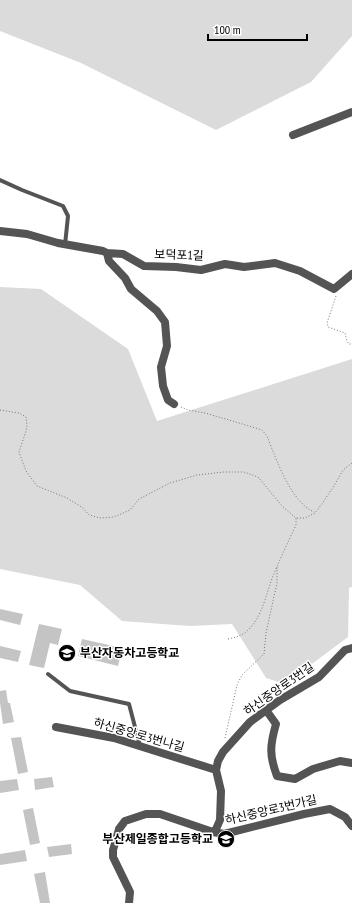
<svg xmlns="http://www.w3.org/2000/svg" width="352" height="903" font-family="'PT Sans Narrow','Noto Sans KR',sans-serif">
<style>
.green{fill:#dbdbdb}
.building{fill:#c4c4c4}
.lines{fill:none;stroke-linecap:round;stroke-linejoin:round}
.path{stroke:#767676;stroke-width:1;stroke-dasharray:1 2;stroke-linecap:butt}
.lane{stroke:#545454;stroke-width:4}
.street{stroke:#545454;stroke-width:8}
.labels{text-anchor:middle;stroke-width:3;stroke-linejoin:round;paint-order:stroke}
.street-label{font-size:12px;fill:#000;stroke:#fff}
.poi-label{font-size:12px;font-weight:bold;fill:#000;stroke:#fff;text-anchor:start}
</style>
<rect width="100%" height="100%" fill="#fff"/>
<path class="green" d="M0,0h352v36l-41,46 -95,48 -135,-67 -81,-32z
M0,287l41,2 87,60 29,72 195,-62v228l-3,1 -1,49 -63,47 -19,-6 -34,-54 -42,2 -68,-5 -42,-36 -80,-16z"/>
<path class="building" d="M0,609l23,5 -3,11 -20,-5z
M39,624l23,5 -4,16 -8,-2 -6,25 -15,-3z
M82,639l40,9 -4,18 -40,-10z
M0,646l21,5 -3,11 -18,-4z
M6,690l2,13h2l4,19 -11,2 -3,-21v-12z
M21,737l7,35 -10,2 -7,-36z
M52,777l2,10 -19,3 -1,-11z
M17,779l2,11 -19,3v-12z
M33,808l7,35 -10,2 -7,-35z
M71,844l1,10 -23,3 -2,-10z
M25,850l2,11 -27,4v-11z
M45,872l5,31h-10l-6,-29z"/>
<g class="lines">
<path class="path" d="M336,296l-9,27 1,4 17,6 2,8 2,3h3
M181,407l7,3 17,3 24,7 33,10 5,6c9,23 24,66 47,76
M0,410l19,3 7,4 1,8 -1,6 -7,21 7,19 11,15 30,12 16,10 6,7 11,3 14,-1 16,-7 9,-11 31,-16 27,-8 27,-3h20l14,5 25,30 13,11h9l10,-5 4,-5 15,-22 9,-16 9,-7
M228,639c9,-2 16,-4 22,-11 13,-14 16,-34 23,-52 7,-17 15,-34 23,-51v-7
M225,738l12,-53 5,-10 22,-21 2,-21 11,-50v-17"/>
<path class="lane" d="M0,180l22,10 41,16 5,10 -3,29
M48,674l22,17 59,13 11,42"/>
<path class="street" d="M293,135l59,-23
M0,231l27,3 31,9 45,8 4,2 16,1 21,12 32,1 25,3 24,-6 19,3 31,-4 25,8 34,18 18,-15
M107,253l2,8 16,17 6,11 26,22 8,11 2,24 -6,21 2,19 5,14 6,4
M266,710l10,14c-6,21 -7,31 1,52l18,3 18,-10 27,-8 12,2
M56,727l58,11 102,32
M213,832l11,2 80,-20 26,-5 15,8 7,9
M129,903l1,-11 -17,-35v-7l6,-21 6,-8 21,-7h14l53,18 3,-3 4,-9 1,-29 -5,-21 2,-9 5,-9 27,-30 30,-22 39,-23 26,-27 7,-2"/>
</g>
<defs>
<symbol id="school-disc" viewBox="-11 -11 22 22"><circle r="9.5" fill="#000" stroke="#fff"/><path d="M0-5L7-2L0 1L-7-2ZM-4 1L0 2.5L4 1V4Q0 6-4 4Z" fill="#fff"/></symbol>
</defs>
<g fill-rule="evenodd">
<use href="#school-disc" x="57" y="643" width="20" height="20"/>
<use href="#school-disc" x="216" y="829" width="20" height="20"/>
</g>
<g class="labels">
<g class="street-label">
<text transform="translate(179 255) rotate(2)" y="4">보덕포1길</text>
<text transform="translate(279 689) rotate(-35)" y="4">하신중앙로3번길</text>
<text transform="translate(139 735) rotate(16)" y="4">하신중앙로3번나길</text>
<text transform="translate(271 810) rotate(-13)" y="4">하신중앙로3번가길</text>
</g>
<g class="poi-label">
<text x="80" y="657">부산자동차고등학교</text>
<text x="213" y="843" text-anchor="end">부산제일종합고등학교</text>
</g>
</g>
<path d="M208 34v6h99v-6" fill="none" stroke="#000000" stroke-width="2"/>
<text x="214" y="34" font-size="12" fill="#000000" stroke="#ffffff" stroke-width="3" paint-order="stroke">100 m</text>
</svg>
